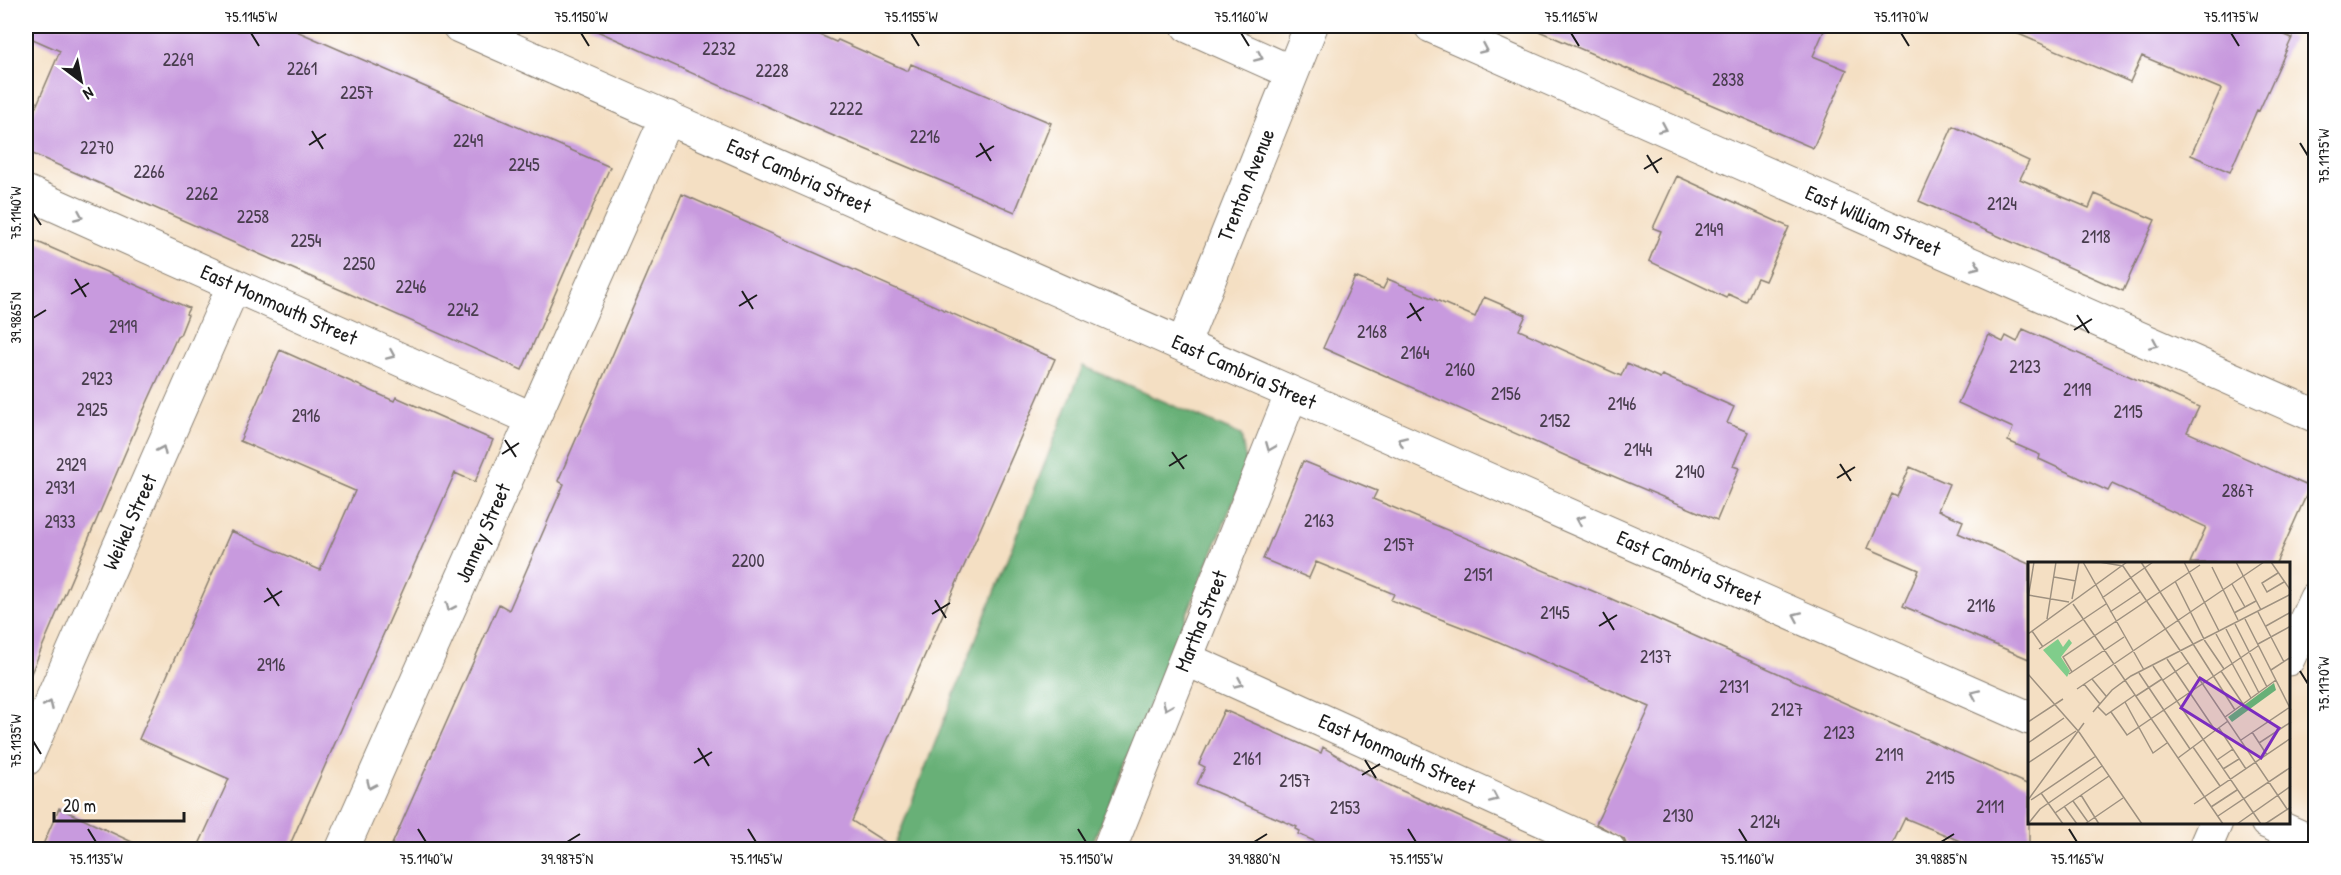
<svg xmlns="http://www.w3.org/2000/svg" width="2341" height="875" font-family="'Patrick Hand',sans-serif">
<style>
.forest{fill:#68b077;stroke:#42664a;stroke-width:1.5}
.building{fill:#c89ade}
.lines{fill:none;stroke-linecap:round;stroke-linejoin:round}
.minor-casing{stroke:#887e70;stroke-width:35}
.minor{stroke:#fff;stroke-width:33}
.oneway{stroke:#999}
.ticks{fill:none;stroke:#1c1c1c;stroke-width:2}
.labels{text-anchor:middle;stroke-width:6;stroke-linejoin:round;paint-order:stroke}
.number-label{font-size:18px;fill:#473c4c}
.street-label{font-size:21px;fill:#1c1c1c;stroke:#fff}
.inset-road{fill:none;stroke:#9e9180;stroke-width:1.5}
.view{fill:#7b2cbf;fill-opacity:0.15;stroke:#7b2cbf;stroke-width:3}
.inset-edge{fill:none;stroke:#1c1c1c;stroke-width:3}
.neatline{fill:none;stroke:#1c1c1c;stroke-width:2}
.ticks-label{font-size:15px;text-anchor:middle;fill:#1c1c1c}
</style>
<rect width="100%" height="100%" fill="#fff"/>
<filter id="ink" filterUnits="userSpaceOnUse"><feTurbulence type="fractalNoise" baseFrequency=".0167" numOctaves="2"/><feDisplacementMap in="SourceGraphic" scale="12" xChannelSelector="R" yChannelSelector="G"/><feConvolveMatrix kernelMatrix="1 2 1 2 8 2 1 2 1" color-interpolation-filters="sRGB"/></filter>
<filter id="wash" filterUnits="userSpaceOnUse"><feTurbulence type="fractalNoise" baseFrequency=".008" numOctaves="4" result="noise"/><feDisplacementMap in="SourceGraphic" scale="24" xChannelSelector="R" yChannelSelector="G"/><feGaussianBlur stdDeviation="1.35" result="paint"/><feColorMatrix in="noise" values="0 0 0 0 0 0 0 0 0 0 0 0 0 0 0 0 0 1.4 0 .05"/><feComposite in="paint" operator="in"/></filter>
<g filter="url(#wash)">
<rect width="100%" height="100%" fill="#f4dfc3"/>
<path class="forest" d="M1083,366l158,69 6,33 -157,381 -197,1z"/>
<g id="blocks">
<path class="building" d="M26,26h259l325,141 -88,203 -496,-219v-21l34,-79 -34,-15z
M586,26h214l36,16 2,-2 70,31 3,-7 140,59 -36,89 -186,-78z
M1527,26h299l-13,30 34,14 -34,78z
M2000,26h264l28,12 -33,73 -2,-1 -27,62 -39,-17 30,-66 -79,-33 -12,26z
M1953,126l76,35 -9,18 69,29 6,-14 60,26 -32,71 -204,-90z
M1677,176l112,51 -24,54 -8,-3 -11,24 -18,-8 -2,4 -77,-37 12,-30 -8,-3z
M682,194l373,165 -203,462 44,28h-506l109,-245 10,6 55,-126 -6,-3z
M26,237l163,71 -3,6 2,1 -8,20 -3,2 -36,79 -115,269z
M1355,277l28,12 5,-10 87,38 9,-20 42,18 -7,15 102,46 6,-13 33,15 2,-3 72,32 -7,16 21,9 -15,34 6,2 -22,52 -135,-57 -259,-115z
M2023,329l176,78 -12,25 123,55 -34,76h-86l16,-36 -94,-43 -4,7 -69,-32 1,-4 -32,-14 5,-13 -55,-25 31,-68 14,7 3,-6 11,6z
M280,350l114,51 2,-4 97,43 -18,42 -20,-9 -167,376h-91l32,-70 -90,-40 92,-208 89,39 35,-79 -115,-50z
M1303,461l74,30 -4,8 234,98 422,188v64h-50l-74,-31 -15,31h-262l-4,-10 -28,-15 54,-117 -160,-69 -99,-38 3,-6 -78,-32 -7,16 -46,-19z
M1910,467l39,17 -11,26 25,11 -5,12 71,31v95l-126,-53 16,-36 -51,-22 24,-54 5,3z
M1224,710l97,43 2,-6 55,33 152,69h-198l-34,-15 2,-3 -4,-2 1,-2 -100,-43 8,-17 -6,-3z
M59,808l88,41h-106z"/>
</g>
</g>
<g filter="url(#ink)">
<use href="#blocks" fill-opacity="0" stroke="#887e70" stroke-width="1.5"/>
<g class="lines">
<defs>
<path id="minor" d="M459,26l1570,692
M1188,26l103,46
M1431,26l885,390
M26,192l507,227
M1183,345l128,-319
M1186,659l423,191
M2288,659l28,-61
M26,759l208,-474
M2267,822l49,22
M342,850l325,-733
M1109,850l183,-457
M2204,850l12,-28"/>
</defs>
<use href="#minor" class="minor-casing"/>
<use href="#minor" class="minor"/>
</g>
<defs><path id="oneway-chevron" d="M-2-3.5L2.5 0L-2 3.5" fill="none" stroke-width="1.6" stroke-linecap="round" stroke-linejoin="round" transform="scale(1.5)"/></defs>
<g class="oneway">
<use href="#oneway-chevron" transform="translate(1484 49) rotate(24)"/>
<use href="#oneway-chevron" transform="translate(1259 57) rotate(24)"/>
<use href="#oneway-chevron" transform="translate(1663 128) rotate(24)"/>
<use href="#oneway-chevron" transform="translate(79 216) rotate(24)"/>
<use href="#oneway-chevron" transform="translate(1976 266) rotate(24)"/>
<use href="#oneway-chevron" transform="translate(2154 344) rotate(24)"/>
<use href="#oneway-chevron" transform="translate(391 355) rotate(24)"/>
<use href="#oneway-chevron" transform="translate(1402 441) rotate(-156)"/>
<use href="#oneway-chevron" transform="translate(1270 447) rotate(112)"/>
<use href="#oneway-chevron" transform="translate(162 450) rotate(-66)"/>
<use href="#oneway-chevron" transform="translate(1580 520) rotate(-156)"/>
<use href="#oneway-chevron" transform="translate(450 607) rotate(114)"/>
<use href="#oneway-chevron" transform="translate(1797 616) rotate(-156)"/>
<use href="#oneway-chevron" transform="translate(1239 683) rotate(24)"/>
<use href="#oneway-chevron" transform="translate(1975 694) rotate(-156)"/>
<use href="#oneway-chevron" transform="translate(49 705) rotate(-66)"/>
<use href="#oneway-chevron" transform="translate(1167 706) rotate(112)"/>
<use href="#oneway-chevron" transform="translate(371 785) rotate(114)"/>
<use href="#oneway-chevron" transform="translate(1494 798) rotate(24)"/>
</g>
</g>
<path class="ticks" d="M251,33l8,13M581,33l8,13M911,33l8,13M1241,33l8,13M1571,33l8,13M1901,33l8,13M2231,33l8,13M312,131l11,18M980,143l11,18M2300,143l8,13M309,145l17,-11M1647,155l11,18M976,157l18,-11M1644,169l18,-11M33,213l8,12M75,279l11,18M742,291l11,18M71,294l18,-11M1410,303l11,18M739,306l18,-11M2077,315l12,18M33,318l13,-8M1407,318l17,-11M2074,330l18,-11M505,440l11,17M1172,452l12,17M502,454l17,-11M1840,464l11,17M1169,466l18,-11M1837,478l18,-11M267,588l12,18M935,600l11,18M264,602l18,-11M1603,612l11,18M932,614l18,-11M1599,626l18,-11M2300,671l8,13M33,741l8,13M698,748l11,18M1365,760l11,18M694,763l18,-11M1362,775l18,-11M88,829l8,13M418,829l8,13M748,829l8,13M1078,829l8,13M1408,829l8,13M1739,829l8,13M2069,829l8,13M567,842l13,-8M1254,842l13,-8M1941,842l13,-8"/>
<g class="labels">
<g class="number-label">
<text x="719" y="55">2232</text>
<text x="178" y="66">2269</text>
<text x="302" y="75">2261</text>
<text x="772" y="77">2228</text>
<text x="1728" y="86">2838</text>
<text x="357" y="99">2257</text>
<text x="846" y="115">2222</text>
<text x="925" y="143">2216</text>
<text x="468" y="147">2249</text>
<text x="97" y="154">2270</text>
<text x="524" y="171">2245</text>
<text x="149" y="178">2266</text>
<text x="202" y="200">2262</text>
<text x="2002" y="210">2124</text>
<text x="253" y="223">2258</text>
<text x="1709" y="236">2149</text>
<text x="2096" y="243">2118</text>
<text x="306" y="247">2254</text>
<text x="359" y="270">2250</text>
<text x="411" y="293">2246</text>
<text x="463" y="316">2242</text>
<text x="123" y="333">2919</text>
<text x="1372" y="338">2168</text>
<text x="1415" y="359">2164</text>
<text x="2025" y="373">2123</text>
<text x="1460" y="376">2160</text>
<text x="97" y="385">2923</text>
<text x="2077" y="396">2119</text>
<text x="1506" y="400">2156</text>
<text x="1622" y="410">2146</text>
<text x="92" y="416">2925</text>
<text x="2128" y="418">2115</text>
<text x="306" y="422">2916</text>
<text x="1555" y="427">2152</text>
<text x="1638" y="456">2144</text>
<text x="71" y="471">2929</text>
<text x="1690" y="478">2140</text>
<text x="60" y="494">2931</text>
<text x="2238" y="497">2867</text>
<text x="1319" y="527">2163</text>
<text x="60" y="528">2933</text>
<text x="1399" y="551">2157</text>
<text x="748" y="567">2200</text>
<text x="1478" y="581">2151</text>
<text x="1981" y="612">2116</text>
<text x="1555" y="619">2145</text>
<text x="1656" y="663">2137</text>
<text x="271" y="671">2916</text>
<text x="1734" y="693">2131</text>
<text x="1787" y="716">2127</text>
<text x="1839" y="739">2123</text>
<text x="1889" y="761">2119</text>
<text x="1247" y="765">2161</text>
<text x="1940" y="784">2115</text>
<text x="1295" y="787">2157</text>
<text x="1990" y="813">2111</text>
<text x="1345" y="814">2153</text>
<text x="1678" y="822">2130</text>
<text x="1765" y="828">2124</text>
</g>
<g class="street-label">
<text transform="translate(799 176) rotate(24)" y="7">East Cambria Street</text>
<text transform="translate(1246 185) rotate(-68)" y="7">Trenton Avenue</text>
<text transform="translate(1873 221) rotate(24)" y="7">East William Street</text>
<text transform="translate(279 305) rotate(24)" y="7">East Monmouth Street</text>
<text transform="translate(1244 372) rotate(24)" y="7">East Cambria Street</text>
<text transform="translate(130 522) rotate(-66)" y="7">Weikel Street</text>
<text transform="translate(483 533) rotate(-66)" y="7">Janney Street</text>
<text transform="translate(1689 568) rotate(24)" y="7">East Cambria Street</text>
<text transform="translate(1201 621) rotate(-68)" y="7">Martha Street</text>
<text transform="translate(1397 754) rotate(24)" y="7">East Monmouth Street</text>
</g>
</g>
<g transform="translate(2028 562)">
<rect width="262" height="262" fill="#f4dfc3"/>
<path d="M30,77l5,8 6,-8 3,4 -11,14 9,14 -3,6 -24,-27z" fill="#80cd8b"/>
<path d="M246,121l2,7 -44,32 -4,-5z" fill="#68b077"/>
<path class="inset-road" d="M55,0l61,108M71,0l24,4 164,243M113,0l94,148M156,0l35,69M208,0l25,48M243,0l20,29M184,5l26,53M250,11l-16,10 5,9 17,-10M26,15l22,4M147,19l30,60 19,28M204,22l13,23M0,33l41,7M74,36l51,-36M0,37l6,-37M44,37l7,-37M45,42l150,220M82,50l30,-20M230,50l26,50M206,51l22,-12M19,57l9,-57M217,57l46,91M207,62l32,63M238,64l25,-14M198,67l33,64M4,69l11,16M0,72l99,-72M188,72l35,64M230,82l33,-18M11,87l67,-45M139,97l48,71M125,104l108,158M243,108l20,-13M193,109l22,33M44,110l-9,-15 137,-92M111,111l51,76M0,112l51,58 63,92M41,112l55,-37M64,117l14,17M135,118l25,-17M56,122l16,20M49,127l187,-127M108,134l26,-17M97,140l28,51 14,-10M70,145l8,8 29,-20M65,150l19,-22 19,-14 160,-82M83,150l16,23 131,-89M197,155l51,-37M0,160l35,-23M191,166l27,41M224,170l15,23M213,178l49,-33M0,181l36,-25M231,181l32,-21M165,185l27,39M150,196l50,-37M189,198l16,-11M0,201l48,-32M195,207l16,-10M13,231l22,31M53,233l18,29M0,238l56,-77M3,238l65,-44M45,239l15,21M166,242l97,-66M36,244l13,18M183,245l26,-17M27,251l54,-37M190,254l73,-49M0,262l12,-15 62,-43M57,262l38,-26M209,262l54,-38M237,262l26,-17"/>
<path class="view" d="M172,116l79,50 -18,30 -80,-50z"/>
<rect width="262" height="262" class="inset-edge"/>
</g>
<rect width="2341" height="875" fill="none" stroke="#fff" stroke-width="66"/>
<g transform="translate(81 81) rotate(148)" stroke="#ffffff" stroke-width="4.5" paint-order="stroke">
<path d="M0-4.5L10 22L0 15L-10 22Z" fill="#1c1c1c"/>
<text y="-9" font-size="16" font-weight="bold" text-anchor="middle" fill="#1c1c1c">N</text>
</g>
<path d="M54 812v9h130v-9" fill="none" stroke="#1c1c1c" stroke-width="3"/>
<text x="63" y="812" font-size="18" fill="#1c1c1c" stroke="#ffffff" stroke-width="4.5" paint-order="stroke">20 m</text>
<rect x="33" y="33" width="2275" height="809" class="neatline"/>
<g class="ticks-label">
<text x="251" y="22">75.1145°W</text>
<text x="581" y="22">75.1150°W</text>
<text x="911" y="22">75.1155°W</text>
<text x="1241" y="22">75.1160°W</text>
<text x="1571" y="22">75.1165°W</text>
<text x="1901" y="22">75.1170°W</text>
<text x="2231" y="22">75.1175°W</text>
<text transform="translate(2324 156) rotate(-90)" y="5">75.1175°W</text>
<text transform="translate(16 213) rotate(-90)" y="5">75.1140°W</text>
<text transform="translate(16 318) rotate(-90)" y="5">39.9865°N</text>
<text transform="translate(2324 684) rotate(-90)" y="5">75.1170°W</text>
<text transform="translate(16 741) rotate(-90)" y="5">75.1135°W</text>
<text x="96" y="864">75.1135°W</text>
<text x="426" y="864">75.1140°W</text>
<text x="567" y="864">39.9875°N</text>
<text x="756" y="864">75.1145°W</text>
<text x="1086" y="864">75.1150°W</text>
<text x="1254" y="864">39.9880°N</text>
<text x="1416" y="864">75.1155°W</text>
<text x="1747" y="864">75.1160°W</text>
<text x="1941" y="864">39.9885°N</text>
<text x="2077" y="864">75.1165°W</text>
</g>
</svg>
